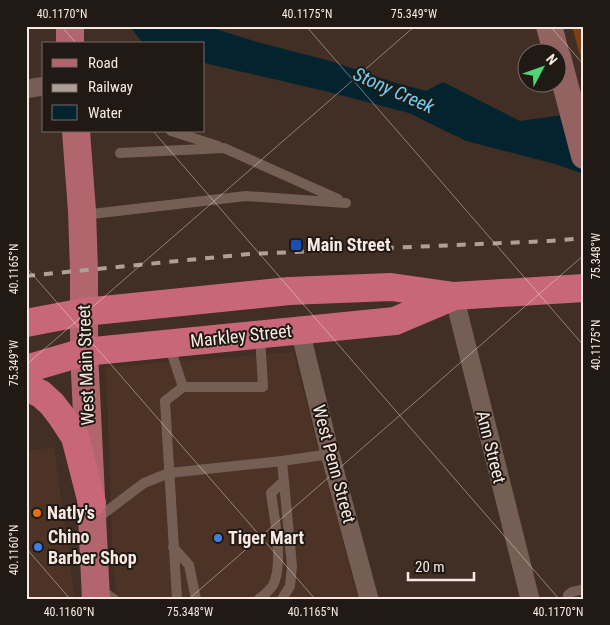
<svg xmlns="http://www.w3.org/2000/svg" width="610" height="625" font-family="'Roboto Condensed',sans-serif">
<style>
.built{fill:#4c3325}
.green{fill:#7f4018}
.water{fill:#03242f}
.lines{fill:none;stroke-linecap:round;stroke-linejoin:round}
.service{stroke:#755f54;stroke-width:10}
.minor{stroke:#755f54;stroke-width:19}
.secondary{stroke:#946261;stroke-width:26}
.primary{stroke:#b3656e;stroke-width:28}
.trunk{stroke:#c86777;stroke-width:28}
.rail{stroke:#ae9f97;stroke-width:4;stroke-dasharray:9 9;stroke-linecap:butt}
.ticks{fill:none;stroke:#f6e9e3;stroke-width:1;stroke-opacity:0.45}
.transit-dot{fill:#1a4fb4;stroke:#211914;stroke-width:2}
.food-dot{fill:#e8710a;stroke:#211914;stroke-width:2}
.shop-dot{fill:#3f7fe0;stroke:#211914;stroke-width:2}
.labels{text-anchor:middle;stroke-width:4;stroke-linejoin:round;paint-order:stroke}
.poi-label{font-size:18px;font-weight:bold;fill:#f6e9e3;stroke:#211914;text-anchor:start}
.street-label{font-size:18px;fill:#f6e9e3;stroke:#211914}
.water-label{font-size:19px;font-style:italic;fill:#6ad1f9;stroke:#211914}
.neatline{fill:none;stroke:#f6e9e3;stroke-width:2}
.ticks-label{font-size:12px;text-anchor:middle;fill:#f6e9e3}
</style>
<rect width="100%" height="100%" fill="#412e24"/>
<path class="built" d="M293,352l65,247h-240l-5,-31 -7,-201z
M54,447l21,152h-49v-148z"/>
<path class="green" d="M572,26h12v44z"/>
<path class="water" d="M130,26h76l51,16 73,19 66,22 30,8 17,-9 77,39 43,-6 21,7v52l-29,-10 -89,-23 -57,-28 -80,-21 -125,-29v-19h-59l-4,-3z"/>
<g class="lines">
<path class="service" d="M171,131l47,15
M120,153l104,-5 114,51
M83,215l163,-19 100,7
M169,345l14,42
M95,520l49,-37 25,-10 113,-12 48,-7
M173,547l16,18 7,34
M98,588l16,11
M177,599l-12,-198 18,-14h80l-3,-51
M259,599c5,-4 11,-9 14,-14 11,-20 1,-70 -2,-92l13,-12
M282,599l8,-13 2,-20 -10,-105
M568,599v-4l4,-3 12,-3"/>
<path class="minor" d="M26,89l18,-3
M454,296l76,303
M300,330l30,124 39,145"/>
<path class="secondary" d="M549,26l7,26
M558,57l26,99"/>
<path class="primary" d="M70,26v18
M76,131l6,80 2,59v82l12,247"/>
<path class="trunk" d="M26,323l58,-11 205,-21 102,-4 63,9 130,-8
M26,369l58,-17 311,-31 59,-25
M26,387l15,7 11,10 10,13 13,20 17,66"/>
<path class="rail" d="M26,276l223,-22 300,-13 35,-3"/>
</g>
<path class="ticks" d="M61,26l16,18M306,26l278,320M550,26l34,39M153,131l406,468M26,267l289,332M26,365l389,-339M26,548l44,51M189,599l395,-344"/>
<rect class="transit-dot" x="290" y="239" width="12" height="12" rx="2.5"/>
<circle class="food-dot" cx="37" cy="513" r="5"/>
<g class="shop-dot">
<circle cx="218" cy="538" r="5"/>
<circle cx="38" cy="547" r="5"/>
</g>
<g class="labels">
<g class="poi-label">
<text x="307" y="251">Main Street</text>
<text x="47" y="519">Natly's</text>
<text x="48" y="543">Chino<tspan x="48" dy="21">Barber Shop</tspan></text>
<text x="228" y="544">Tiger Mart</text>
</g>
<g class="street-label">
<text transform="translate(241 336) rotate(-6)" y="6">Markley Street</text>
<text transform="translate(86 365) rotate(-92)" y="6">West Main Street</text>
<text transform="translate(491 447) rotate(76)" y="6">Ann Street</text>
<text transform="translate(334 464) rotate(75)" y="6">West Penn Street</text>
</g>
<g class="water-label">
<text transform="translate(394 90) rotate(24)" y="7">Stony Creek</text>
</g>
</g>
<rect width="610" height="625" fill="none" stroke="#211914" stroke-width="55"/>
<rect x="42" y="42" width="162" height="90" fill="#211914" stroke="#766c67"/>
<rect x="52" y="59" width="25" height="8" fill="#b3656e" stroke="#766c67"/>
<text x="88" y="68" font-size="15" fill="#f6e9e3">Road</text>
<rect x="52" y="84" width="25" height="8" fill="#ae9f97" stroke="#766c67"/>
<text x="88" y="92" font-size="15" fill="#f6e9e3">Railway</text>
<rect x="52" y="105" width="25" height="15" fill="#03242f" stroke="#766c67"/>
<text x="88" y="118" font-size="15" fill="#f6e9e3">Water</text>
<g transform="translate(542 68) rotate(49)"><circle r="24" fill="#211914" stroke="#766c67"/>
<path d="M0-4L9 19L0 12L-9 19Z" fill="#4dd676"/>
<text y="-8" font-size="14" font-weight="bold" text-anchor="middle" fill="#f6e9e3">N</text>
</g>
<path d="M408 572v8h66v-8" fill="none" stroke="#f6e9e3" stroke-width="2.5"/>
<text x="415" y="572" font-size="15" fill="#f6e9e3" stroke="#211914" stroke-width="4" paint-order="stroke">20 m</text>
<rect x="28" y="28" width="554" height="570" class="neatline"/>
<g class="ticks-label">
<text x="62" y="18">40.1170°N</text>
<text x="307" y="18">40.1175°N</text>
<text x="414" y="18">75.349°W</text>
<text transform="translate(596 256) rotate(-90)" y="4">75.348°W</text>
<text transform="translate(14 269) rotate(-90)" y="4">40.1165°N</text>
<text transform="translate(596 345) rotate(-90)" y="4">40.1175°N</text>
<text transform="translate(14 363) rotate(-90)" y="4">75.349°W</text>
<text transform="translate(14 550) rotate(-90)" y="4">40.1160°N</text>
<text x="69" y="616">40.1160°N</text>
<text x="190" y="616">75.348°W</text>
<text x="313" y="616">40.1165°N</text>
<text x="558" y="616">40.1170°N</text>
</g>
</svg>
